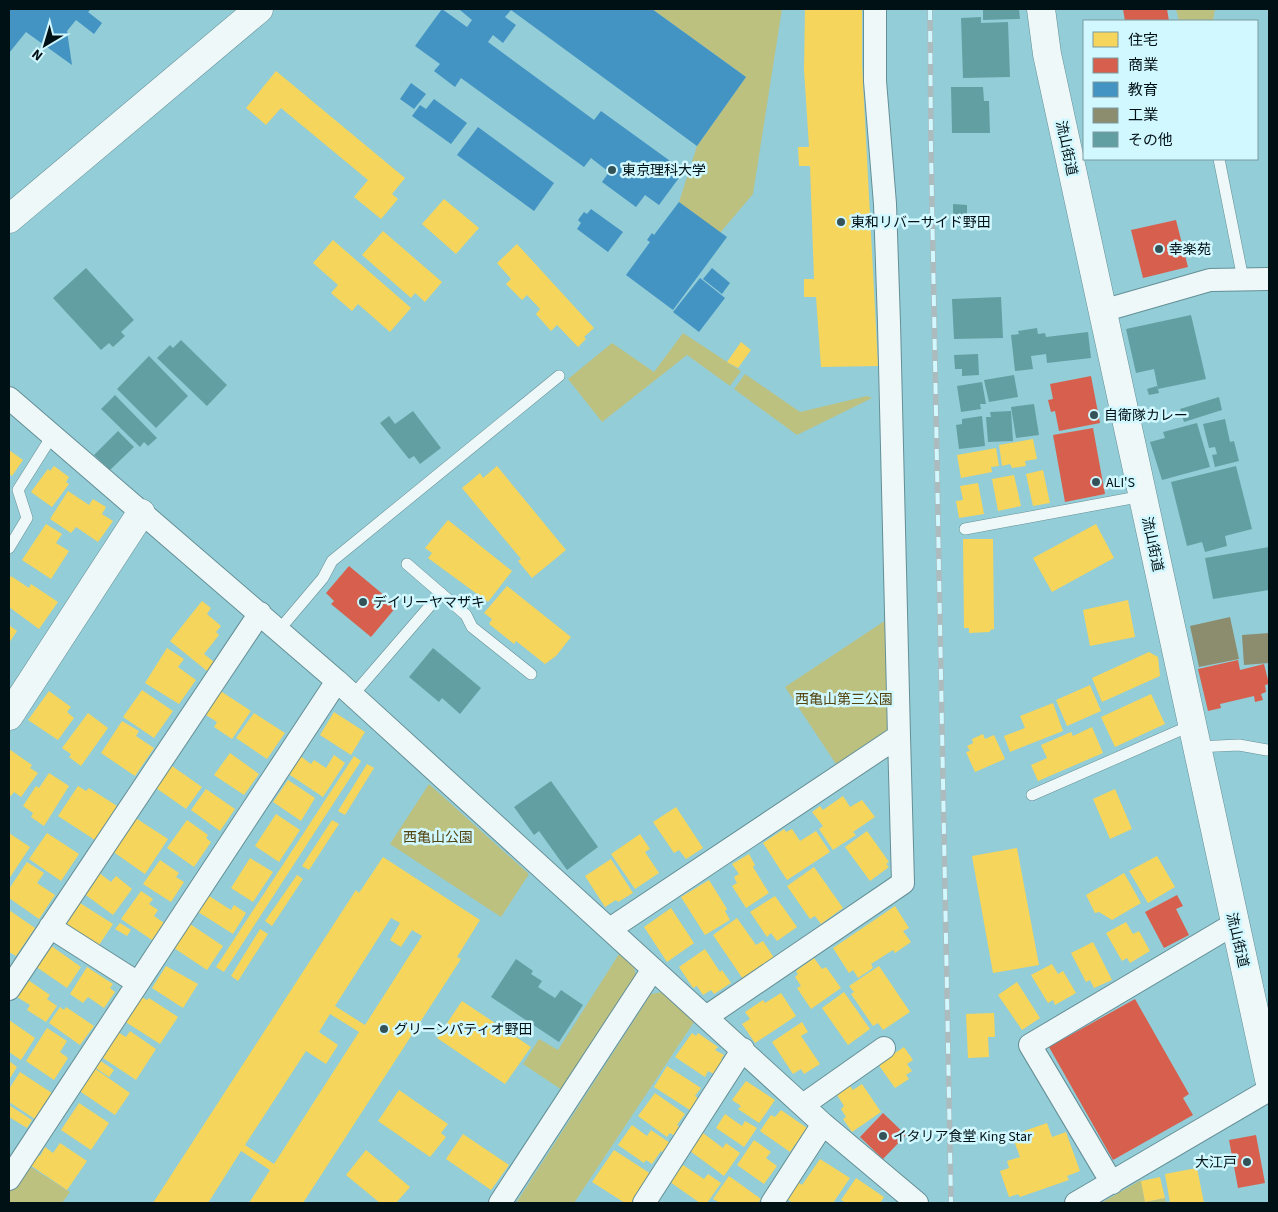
<svg xmlns="http://www.w3.org/2000/svg" width="1278" height="1212" font-family="'Source Sans 3','Noto Sans JP',sans-serif">
<style>
.green{fill:#bdc180}
.homes{fill:#f6d55c;fill-rule:evenodd}
.shops{fill:#d6604d}
.schools{fill:#4393c3}
.industry{fill:#8c8c6e}
.building{fill:#629fa2}
.lines{fill:none;stroke-linecap:round;stroke-linejoin:round}
.service-casing{stroke:#648f96;stroke-width:12}
.minor-casing{stroke:#648f96;stroke-width:24}
.tertiary-casing{stroke:#648f96;stroke-width:29}
.service{stroke:#eff8f9;stroke-width:11}
.minor{stroke:#eff8f9;stroke-width:22}
.tertiary{stroke:#eff8f9;stroke-width:28}
.rail-casing{stroke:#acbbbe;stroke-width:5.5}
.rail{stroke:#d1f7ff;stroke-width:4;stroke-dasharray:11;stroke-linecap:butt}
.poi-dot{fill:#335359;stroke:#d1f7ff;stroke-width:2}
.labels{text-anchor:middle;stroke-width:5;stroke-linejoin:round;paint-order:stroke}
.street-label{font-size:14px;fill:#001115;stroke:#d1f7ff}
.poi-label{font-size:14px;fill:#001115;stroke:#d1f7ff;text-anchor:start}
.park-label{font-size:14px;fill:#54440e;stroke:#d1f7ff}
</style>
<rect width="100%" height="100%" fill="#93cdd7"/>
<path class="green" d="M652,9h130l-29,185 -33,39 -41,-31 18,-56 49,-69z
M1176,9h39l-2,12h-34z
M683,333l58,38 -11,15 -43,-31 -85,67 -34,-43 44,-36 42,29z
M745,374l55,38 67,-16 5,2 -75,37 -63,-46z
M886,620l1,110 -51,34 -51,-77z
M429,784l100,90 -28,43 -111,-73z
M619,954l15,13 2,10 -74,113 -39,-26 16,-25 19,11z
M662,992l32,30 -120,181h-58l135,-209z
M26,1164l44,28 -8,11h-53v-13z
M1141,1180l4,22 20,-4 1,5h-65z"/>
<path class="homes" d="M805,9h57v55l16,302 -57,1 -5,-70h-12v-18h10l-4,-113h-11l-1,-19h11l-5,-77z
M276,71l129,107 -13,16 6,5 -17,20 -27,-22 14,-17 -87,-72 -15,17 -20,-17z
M444,199l35,29 -23,26 -34,-30z
M383,231l59,51 -17,20 -10,-9 -4,5 -49,-43z
M333,240l78,68 -21,24 -32,-28 -6,7 -21,-18 7,-8 -25,-22z
M517,244l77,84 -10,9 2,2 -8,8 -21,-22 -6,6 -15,-17 4,-5 -13,-14 -5,5 -16,-16 5,-5 -14,-16z
M741,342l10,8 -13,18 -11,-6z
M1033,439l4,20 -12,2 1,5 -14,2 -2,-4 -8,2 -3,-21z
M996,448l3,18 -8,1 1,5 -31,6 -4,-23z
M9,450l14,10 -11,16 -3,-2z
M54,466l15,11 -3,5 3,2 -17,23 -21,-15 17,-23 2,2z
M497,466l69,84 -34,28 -14,-17 3,-2 -59,-71 18,-15 3,5z
M1043,470l7,33 -17,3 -7,-32z
M1014,475l7,31 -23,5 -6,-32z
M978,483l6,31 -25,4 -3,-17 7,-1 -3,-14z
M68,491l21,14 4,-6 13,8 -4,7 11,7 -15,21 -22,-15 -5,6 -21,-14z
M448,520l64,51 -24,31 -60,-44 4,-5 -7,-5z
M46,524l16,10 -6,9 13,8 -18,28 -29,-19z
M1096,524l18,34 -62,34 -19,-34z
M963,539h30l1,90 -4,1v2l-21,1v-5h-5z
M11,576l18,12 2,-4 27,18 -19,27 -30,-22v-27z
M507,586l64,51 -15,19 -11,8 -29,-23 -2,3 -25,-20 3,-5 -8,-6z
M1128,600l7,37 -45,9 -7,-36z
M202,601l9,7 -4,6 14,12 -5,6 3,3 -15,19 10,8 -7,9 -37,-30z
M9,625l8,6 -8,12z
M167,648l17,11 -6,8 18,13 -17,24 -34,-21z
M1149,652l9,5 2,19 -58,26 -10,-24z
M1090,685l11,26 -34,15 -11,-26z
M142,690l31,21 -19,27 -31,-21z
M219,690l32,21 -19,28 -18,-12 3,-5 -14,-9z
M49,691l22,16 -4,5 7,6 -16,22 -30,-20z
M1151,694l14,30 -50,23 -14,-30z
M1053,703l10,28 -53,21 -6,-16 21,-8 -5,-12z
M334,712l31,20 -14,23 -31,-20z
M88,713l20,15 -27,38 -12,-9 2,-3 -9,-6z
M254,713l31,20 -18,26 -31,-21z
M122,721l17,10 -3,5 18,12 -19,28 -34,-23z
M1092,727l11,26 -65,28 -7,-16 16,-7 -6,-13 30,-13 2,4z
M983,734l2,5 9,-4 11,24 -30,13 -9,-20 4,-1 -3,-5 6,-3 -1,-4z
M9,749l23,16 -2,3 8,5 -17,24 -7,-5 -3,4 -2,-2z
M230,753l29,21 -15,21 -30,-20z
M299,755l12,9 3,-4 12,8 8,-13 11,8 -22,34 -36,-24z
M354,756l7,5 -137,211 -8,-5z
M367,764l7,4 -29,47 -7,-4z
M172,766l30,21 -16,22 -30,-21z
M49,773l20,13 -25,40 -13,-9 2,-4 -10,-7 13,-20 3,2z
M288,780l27,18 -14,23 -28,-19z
M78,786l8,5 3,-3 28,18 -22,34 -37,-24z
M206,789l29,20 -15,22 -29,-21z
M1115,789l17,40 -22,10 -17,-40z
M843,796l7,11 12,-7 13,17 -22,15 3,3 -23,15 -14,-21 4,-3 -11,-14 8,-6 3,4z
M676,807l27,41 -17,11 -7,-9 -5,3 -21,-31z
M276,814l24,16 -21,32 -24,-16z
M134,817l34,22 -23,35 -33,-23z
M187,820l21,15 -2,3 5,4 -17,25 -27,-19z
M332,820l7,4 -30,46 -7,-4z
M784,829l2,3 6,-3 8,12 16,-10 14,21 -43,28 -24,-37z
M867,831l22,31 -3,2 3,3 -19,14 -25,-34z
M9,833l21,14 -21,32z
M47,833l32,21 -18,27 -32,-22z
M640,834l10,15 -5,3 14,21 -24,16 -24,-35z
M1017,848l22,117 -46,8 -21,-117z
M749,854l6,11 -2,2 16,26 -23,15 -14,-22 5,-3 -3,-6 5,-3 -7,-10z
M1157,856l18,31 -27,16 -19,-32z
M383,857l97,63 -23,37 4,2 -158,244h-54l21,-33 -29,-19 -33,52h-55l203,-313 3,3zM391,918l9,5 -10,17 11,7 11,-17 10,6 -57,89 -30,-19zM330,1014l29,18 -85,132 -29,-19 61,-94 20,13 12,-19 -19,-13z
M250,858l23,14 -20,30 -22,-14z
M611,859l22,34 -15,9 -2,-2 -11,7 -20,-31z
M160,860l19,13 -3,4 8,5 -13,20 -28,-18z
M27,862l17,11 -7,10 18,12 -16,24 -30,-21v-9z
M814,867l29,41 -22,16 -6,-8 -5,3 -23,-33z
M98,872l13,10 5,-6 16,13 -19,26 -30,-22z
M1124,873l17,30 -29,17 -13,-8 -4,1 -9,-18z
M297,875l6,4 -31,47 -7,-5z
M709,880l18,29 -2,2 5,9 -25,15 -24,-38z
M141,891l12,8 -4,5 9,6 -4,6 10,7 -12,17 -31,-21z
M206,894l25,16 3,-5 12,8 -13,21 -38,-24z
M775,896l22,31 -20,14 -6,-8 -4,4 -17,-25z
M80,903l33,21 -14,21 -33,-21z
M895,906l14,22 -6,3 8,11 -16,11 -2,-3 -22,14 2,4 -15,10 -5,-8 -4,3 -16,-25z
M671,908l23,35 -27,19 -23,-35z
M9,910l26,18 -19,28 -7,-4z
M737,918l19,27 7,-4 11,17 -31,21 -30,-44z
M1126,922l7,12 6,-3 11,20 -20,12 -3,-5 -5,3 -16,-28z
M120,923l11,7 -4,6 -12,-7z
M190,924l33,22 -16,24 -33,-22z
M260,929l8,5 -30,47 -7,-5z
M1093,942l19,38 -18,8 -4,-8 -4,2 -15,-29z
M50,945l31,22 -14,21 -32,-22z
M705,949l15,23 2,-2 9,13 -17,11 -3,-4 -8,5 -6,-9 -4,2 -14,-21z
M814,958l8,11 4,-2 15,21 -30,21 -14,-21 4,-2 -6,-9 3,-3 -2,-3z
M1052,964l6,10 5,-3 13,22 -21,12 -2,-5 -5,3 -17,-28z
M166,966l32,18 -15,24 -31,-20z
M879,966l31,46 -27,18 -5,-7 -5,3 -22,-32 3,-2 -5,-6z
M87,967l26,17 -3,4 5,4 -11,16 -16,-11 -5,6 -13,-9z
M28,980l22,15 -3,4 10,7 -11,16 -19,-12 3,-5 -13,-8z
M1017,982l23,36 -18,12 -24,-35z
M844,992l26,37 -22,16 -26,-37z
M781,993l15,23 -41,27 -13,-19 8,-5 -5,-7 18,-12 2,3z
M140,996l7,4 2,-2 29,19 -18,27 -36,-23z
M462,1001l69,46 -26,37 -68,-46z
M60,1007l4,3 2,-3 28,19 -14,19 -31,-22z
M994,1013l1,24h-7l1,20 -21,1 -2,-44z
M9,1020l26,18 -14,22 -12,-8z
M802,1022l6,10 -7,4 19,28 -16,10 -3,-5 -8,5 -21,-32z
M47,1028l20,13 -7,11 8,6 -14,22 -28,-19z
M116,1031l10,6 4,-6 26,18 -20,31 -36,-24z
M692,1033l4,3 2,-3 20,14 -3,3 9,5 -3,4 4,2 -9,14 -8,-4 -3,6 -30,-20z
M904,1047l9,13 -6,4 5,7 -6,4 3,4 -14,9 -17,-24z
M98,1059l16,11 -5,7 -16,-11z
M9,1061l8,6 -8,13z
M667,1066l34,22 -6,8 6,4 -8,12 -39,-25z
M94,1068l36,25 -15,22 -37,-25z
M20,1072l32,21 -17,26 -26,-17v-13z
M746,1081l29,19 -16,23 -21,-14 3,-3 -9,-6z
M862,1084l19,28 -29,20 -9,-13 3,-2 -5,-8 3,-3 -7,-11 13,-9 3,4z
M399,1090l49,34 -7,9 5,4 -16,20 -52,-36z
M655,1093l30,21 -8,11 5,3 -6,9 -6,-4 -3,4 -29,-21z
M79,1103l30,20 -18,27 -30,-20z
M9,1105l23,15 -5,8 -18,-11z
M781,1110l26,18 -17,24 -30,-21 11,-16 4,2z
M725,1114l17,12 3,-5 12,7 -13,19 -28,-19z
M1047,1123l5,14 14,-5 14,39 -13,5 2,4 -49,17 -2,-3 -9,3 -9,-26 9,-3 -2,-7 13,-4 -8,-22z
M632,1125l15,11 4,-6 22,15 -7,9 -5,-3 -9,13 -6,-4 -2,3 -26,-18z
M703,1133l20,15 3,-5 14,10 -16,23 -34,-25z
M463,1134l46,31 -18,25 -45,-31z
M754,1140l17,12 -5,6 11,8 -13,18 -27,-19z
M60,1143l27,18 -20,29 -37,-25 7,-11 3,2 5,-9 8,6z
M366,1150l44,37 -14,16h-16l-34,-28z
M614,1150l37,24 -19,29h-7l-33,-21z
M820,1159l30,19 -17,25h-40l-6,-4 11,-17 4,3z
M683,1165l21,14 4,-5 13,9 -14,20h-7l-30,-21z
M1197,1168l7,35h-34l-5,-29z
M729,1176l32,23 -3,4h-38l-7,-4z
M1160,1177l5,21 -20,4 -4,-21z
M856,1178l28,19 -4,6h-34l-5,-3z"/>
<path class="shops" d="M1123,9h44l2,12h-44z
M1176,220l12,47 -45,11 -12,-48z
M1091,376l9,47 -41,8 -4,-20 -4,1 -3,-12 5,-1 -3,-15z
M1093,428l12,66 -40,8 -12,-67z
M349,566l48,40 -26,31 -40,-33 3,-3 -8,-8z
M1238,660l2,10 24,-6 5,20 -4,1 1,7 -5,2 2,6 -8,2 -1,-6 -34,8 1,4 -13,3 -10,-42z
M1177,895l6,11 -7,3 13,26 -25,13 -19,-36z
M1135,999l54,95 -6,4 10,17 -80,45 -64,-113z
M883,1113l23,22 -23,24 -23,-22z
M1256,1135l9,48 -27,5 -9,-48z"/>
<path class="schools" d="M9,9h82l-3,3 14,11 -8,11 -18,-14 -9,11 5,34 -46,-33 -17,21z
M442,9l25,18 5,-7 -12,-10 1,-1h191l94,68 -49,69 -186,-136 -6,7 11,8 -13,18 -10,-8 -5,7 106,78 7,-9 83,60 -25,34 -14,-10 -9,12 -34,-25 7,-10 -18,-14 -7,9 -123,-89 -6,9 -21,-16 6,-7 -25,-18z
M411,83l15,11 -12,15 -14,-10z
M434,99l33,24 -16,21 -39,-28 8,-11 6,4z
M478,127l76,56 -20,28 -77,-56z
M679,202l48,35 -54,73 -47,-35 24,-33 -3,-2 5,-7 2,2z
M591,209l32,23 -15,20 -31,-23 4,-6 -3,-3 6,-8 3,2z
M712,268l18,15 -8,11 -19,-15z
M700,278l25,20 -26,34 -26,-20z"/>
<path class="industry" d="M1230,617l9,42 -40,8 -9,-41z
M1269,633v30l-25,2 -2,-30z"/>
<path class="building" d="M983,9h36l1,10 -37,1z
M981,17v6l27,-1 2,55 -47,1 -2,-60z
M951,87h32l1,14h5l1,32h-38z
M953,204l14,1v12h-14z
M86,268l48,52 -13,12 4,4 -12,11 -4,-4 -8,7 -48,-52z
M1001,297l2,41 -49,1 -2,-40z
M1191,315l15,64 -48,10 -4,-20 -18,4 -10,-44z
M1037,328l1,6 7,-1 1,4 42,-5 3,26 -44,5 -1,-9 -15,2 2,13 -18,2 -4,-36 8,-1 -1,-3z
M181,340l46,45 -20,21 -50,-48 13,-13 3,3z
M978,354l1,21 -17,1v-7h-7l-1,-14z
M149,356l39,40 -32,32 -39,-39z
M1014,375l4,22 -29,5 -5,-22z
M982,382l4,22h-6l1,5 -20,3 -4,-26z
M1157,386l2,7 -10,2 -2,-6z
M115,395l42,43 -9,8 -4,-4 -4,5 -39,-38z
M1219,397l3,13 -38,12 -4,-13z
M1034,404l5,31 -23,3 -5,-31z
M413,411l28,37 -21,16 -6,-8 -5,3 -29,-36 9,-7 6,8z
M1011,411l2,30 -25,1 -2,-25h5l-1,-5z
M982,416l3,30 -26,3 -3,-24 6,-1v-5z
M1225,419l5,23 4,-1 5,20 -24,6 -3,-12 5,-1 -2,-7 -6,1 -6,-24z
M1197,423l13,44 -48,13 -12,-38 15,-4 -2,-6z
M118,431l16,16 -24,23 -16,-15z
M1236,466l16,63 -27,7 2,10 -22,6 -3,-10 -15,4 -16,-64z
M1269,547v43l-56,9 -8,-41z
M433,648l48,40 -21,26 -18,-16 -3,4 -30,-25z
M551,781l47,66 -31,23 -28,-39 -5,4 -20,-28z
M516,959l17,12 -2,3 11,7 -4,6 17,11 6,-8 22,15 -24,37 -68,-45z"/>
<g class="lines">
<defs>
<path id="service" d="M1219,159l24,120
M965,529l178,-33
M9,548l18,-30 -9,-28 34,-54
M407,564l59,51 6,12 59,47
M279,630l44,-52 9,-17 227,-185
M353,695l88,-102
M1196,747l43,-2 28,5
M1032,795l160,-70"/>
<path id="minor" d="M1102,311l108,-31 59,-1
M9,398l328,283 486,443 94,79
M50,927l88,56
M610,929l289,-193 -10,-413 -4,-119 -10,-123v-72
M9,989l251,-376
M706,1017l197,-134 -4,-147
M803,1105l81,-57
M9,1179l328,-498
M1112,1183l-82,-138 204,-121
M500,1203l153,-234
M644,1203l99,-154
M772,1203l51,-79
M1076,1203l193,-113"/>
<path id="tertiary" d="M1041,9l6,45 222,1025
M9,219l250,-210
M9,716l132,-203"/>
</defs>
<use href="#service" class="service-casing"/>
<use href="#minor" class="minor-casing"/>
<use href="#tertiary" class="tertiary-casing"/>
<use href="#service" class="service"/>
<use href="#minor" class="minor"/>
<use href="#tertiary" class="tertiary"/>
<defs>
<path id="rail" d="M930,9l1,140 20,1054"/>
</defs>
<use href="#rail" class="rail-casing"/>
<use href="#rail" class="rail"/>
</g>
<g class="poi-dot">
<circle cx="612" cy="170" r="5"/>
<circle cx="841" cy="222" r="5"/>
<circle cx="1159" cy="249" r="5"/>
<circle cx="1094" cy="415" r="5"/>
<circle cx="1096" cy="482" r="5"/>
<circle cx="363" cy="602" r="5"/>
<circle cx="384" cy="1029" r="5"/>
<circle cx="883" cy="1136" r="5"/>
<circle cx="1247" cy="1162" r="5"/>
</g>
<g class="labels">
<g class="street-label">
<text transform="translate(1067 148) rotate(78)" y="5">流山街道</text>
<text transform="translate(1153 544) rotate(78)" y="5">流山街道</text>
<text transform="translate(1238 940) rotate(77)" y="5">流山街道</text>
</g>
<g class="poi-label">
<text x="622" y="175">東京理科大学</text>
<text x="851" y="227">東和リバーサイド野田</text>
<text x="1169" y="254">幸楽苑</text>
<text x="1104" y="420">自衛隊カレー</text>
<text x="1106" y="487">ALI'S</text>
<text x="373" y="607">デイリーヤマザキ</text>
<text x="394" y="1034">グリーンパティオ野田</text>
<text x="893" y="1141">イタリア食堂 King Star</text>
<text x="1237" y="1167" text-anchor="end">大江戸</text>
</g>
<g class="park-label">
<text x="844" y="704">西亀山第三公園</text>
<text x="438" y="842">西亀山公園</text>
</g>
</g>
<rect width="1278" height="1212" fill="none" stroke="#001115" stroke-width="20"/>
<rect x="1083" y="20" width="175" height="140" fill="#d1f7ff" stroke="#7d9ba1"/>
<rect x="1093" y="32" width="25" height="15" fill="#f6d55c" stroke="#7d9ba1"/>
<text x="1128" y="45" font-size="15" fill="#001115">住宅</text>
<rect x="1093" y="58" width="25" height="15" fill="#d6604d" stroke="#7d9ba1"/>
<text x="1128" y="70" font-size="15" fill="#001115">商業</text>
<rect x="1093" y="82" width="25" height="15" fill="#4393c3" stroke="#7d9ba1"/>
<text x="1128" y="95" font-size="15" fill="#001115">教育</text>
<rect x="1093" y="108" width="25" height="15" fill="#8c8c6e" stroke="#7d9ba1"/>
<text x="1128" y="120" font-size="15" fill="#001115">工業</text>
<rect x="1093" y="132" width="25" height="15" fill="#629fa2" stroke="#7d9ba1"/>
<text x="1128" y="145" font-size="15" fill="#001115">その他</text>
<g transform="translate(45 45) rotate(218)" stroke="#d1f7ff" stroke-width="4" paint-order="stroke">
<path d="M0-4L9 19L0 12L-9 19Z" fill="#001115"/>
<text y="-8" font-size="14" font-weight="bold" text-anchor="middle" fill="#001115">N</text>
</g>
</svg>
